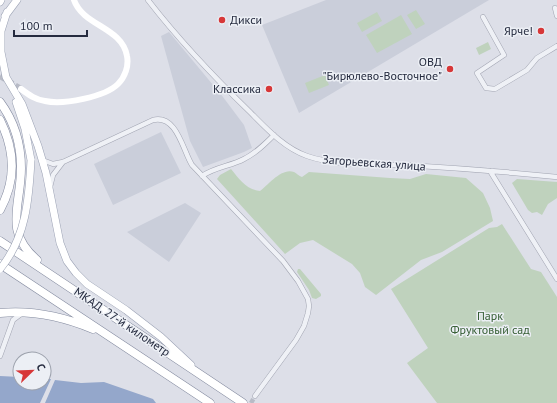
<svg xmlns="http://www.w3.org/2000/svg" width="557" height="403" font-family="'PT Sans',sans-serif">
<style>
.built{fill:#caceda}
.green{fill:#bfd2bd}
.water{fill:#94a7cb}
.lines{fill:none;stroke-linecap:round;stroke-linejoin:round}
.street-tunnel{stroke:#b8bbc6;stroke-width:4.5;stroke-dasharray:4.5 2;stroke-linecap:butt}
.secondary-tunnel{stroke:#b8bbc6;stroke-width:6;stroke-dasharray:6 3;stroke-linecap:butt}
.street-casing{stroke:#a2a5b2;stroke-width:5.5}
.primary-casing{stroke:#9ba2b4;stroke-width:8}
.highway-casing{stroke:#838a9f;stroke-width:9}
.street{stroke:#eff1f6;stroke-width:4.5}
.secondary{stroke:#fff;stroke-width:6}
.primary{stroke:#fff;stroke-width:7}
.highway{stroke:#fff;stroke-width:8}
.primary-bridge-casing{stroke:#9ba2b4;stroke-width:8;stroke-linecap:butt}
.primary-bridge{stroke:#fff;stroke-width:7}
.poi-dot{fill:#d73738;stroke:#eceff5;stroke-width:1.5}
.labels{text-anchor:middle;stroke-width:3;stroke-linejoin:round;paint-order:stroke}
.poi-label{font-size:12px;fill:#252b3f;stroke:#eceff5;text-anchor:end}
.street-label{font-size:12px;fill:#252b3f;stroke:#eceff5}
.park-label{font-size:12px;fill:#335c31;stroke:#eceff5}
</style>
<rect width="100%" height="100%" fill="#dddfe8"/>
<path class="built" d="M326,0h163l-190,113 -37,-88z
M169,32l54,65 21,28 8,23 -8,4 -41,15 -13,-26 -29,-105z
M161,132l20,41 -68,32 -19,-41z
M185,203l16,10 -32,49 -42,-30z"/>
<path class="green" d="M416,10l9,14 -9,5 -9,-14z
M377,12l5,9 -20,11 -5,-9z
M401,15l11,19 -35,19 -11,-18z
M488,42l3,7 -12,6 -3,-7z
M325,75l4,10 -20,8 -4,-10z
M231,169c8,10 16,21 29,22 8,-6 22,-24 34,-19 2,1 5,4 8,5l7,-5 81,6 20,1 16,-5 40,4 17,15 7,15 3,13 -51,31 -21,8 -45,35 -11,-8 -5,-14 -8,-9 -39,-24 -13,3 -15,11 -68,-75 3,-4z
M517,179l40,3v16l-9,6 -6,11 -5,-3 -5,1 -4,-3 -16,-27z
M502,224l29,45 10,3 16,25v106h-120l-30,-40 21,-15 -37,-59 98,-61 8,-1z
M298,269h2l21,25v2l-5,3 -4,-1 -3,-8 -12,-18z"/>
<path class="water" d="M0,376l20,1v6h24v-4h7l-11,24h-40z
M55,380l26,3 23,-1 49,17 3,4h-111z"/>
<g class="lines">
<path class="street-tunnel" d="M251,403l4,-7"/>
<path class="secondary-tunnel" d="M0,76l21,13"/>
<defs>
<path id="street" d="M148,0c31,40 66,77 102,112 16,16 34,36 57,44 28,10 69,8 99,9 50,3 101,7 151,12
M555,8l2,8
M483,17l21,38 -27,18 9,15 9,1 32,-19 10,-12 20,-12
M42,160l11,4 10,-2 90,-42c24,-6 30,31 39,45l91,96 15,20 10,18 1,7 -1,7 -4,13 -8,14 -41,56
M490,171l67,108
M202,176c13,-9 29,-10 42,-17 12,-6 21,-15 30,-24
M50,187l3,-12 10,-13
M0,356l13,-36 8,-6"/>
<path id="primary" d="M0,2l1,-2
M7,12l-6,19v21l5,25 16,27 16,42 8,27 14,70 7,18 9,12 11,11 39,26 35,27 30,28
M5,16l12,-16
M16,102l9,27 6,31"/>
<path id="highway" d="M0,102c14,19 21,43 21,66 0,38 -18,63 16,92
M0,120c15,30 16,61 0,90
M0,241l243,162
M0,264l210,139
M0,313c31,-3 64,4 93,16"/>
</defs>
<use href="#street" class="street-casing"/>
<use href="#primary" class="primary-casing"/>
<use href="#highway" class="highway-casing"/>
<use href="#street" class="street"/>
<path class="secondary" d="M21,89c8,6 15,11 24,12 18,4 60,-4 73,-17 7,-7 11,-18 9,-28 -5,-29 -44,-30 -53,-56"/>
<use href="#primary" class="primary"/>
<use href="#highway" class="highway"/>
<defs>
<path id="primary-bridge" d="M0,269c26,-31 29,-70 31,-109"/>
</defs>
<use href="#primary-bridge" class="primary-bridge-casing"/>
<use href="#primary-bridge" class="primary-bridge"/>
</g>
<g class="poi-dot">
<circle cx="222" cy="20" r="4"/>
<circle cx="541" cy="31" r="4"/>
<circle cx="450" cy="69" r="4"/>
<circle cx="269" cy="89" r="4"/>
</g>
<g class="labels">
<g class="poi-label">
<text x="230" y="24" text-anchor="start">Дикси</text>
<text x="533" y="35">Ярче!</text>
<text x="442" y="66">ОВД<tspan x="442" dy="14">"Бирюлево-Восточное"</tspan></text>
<text x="261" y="93">Классика</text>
</g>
<g class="street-label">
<text transform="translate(374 163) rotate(4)" y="4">Загорьевская улица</text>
<text transform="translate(122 322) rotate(34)" y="4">МКАД, 27-й километр</text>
</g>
<g class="park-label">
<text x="490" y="320">Парк<tspan x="490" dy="14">Фруктовый сад</tspan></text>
</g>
</g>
<g transform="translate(32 371) rotate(67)"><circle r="19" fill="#eceff5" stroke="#9ca1ac"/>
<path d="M0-3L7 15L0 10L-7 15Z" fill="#d73738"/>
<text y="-6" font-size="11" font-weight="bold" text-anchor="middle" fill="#252b3f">С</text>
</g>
<path d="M14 30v6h73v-6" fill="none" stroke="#252b3f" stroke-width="2"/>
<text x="20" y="30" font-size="12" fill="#252b3f" stroke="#eceff5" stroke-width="3" paint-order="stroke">100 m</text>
</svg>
